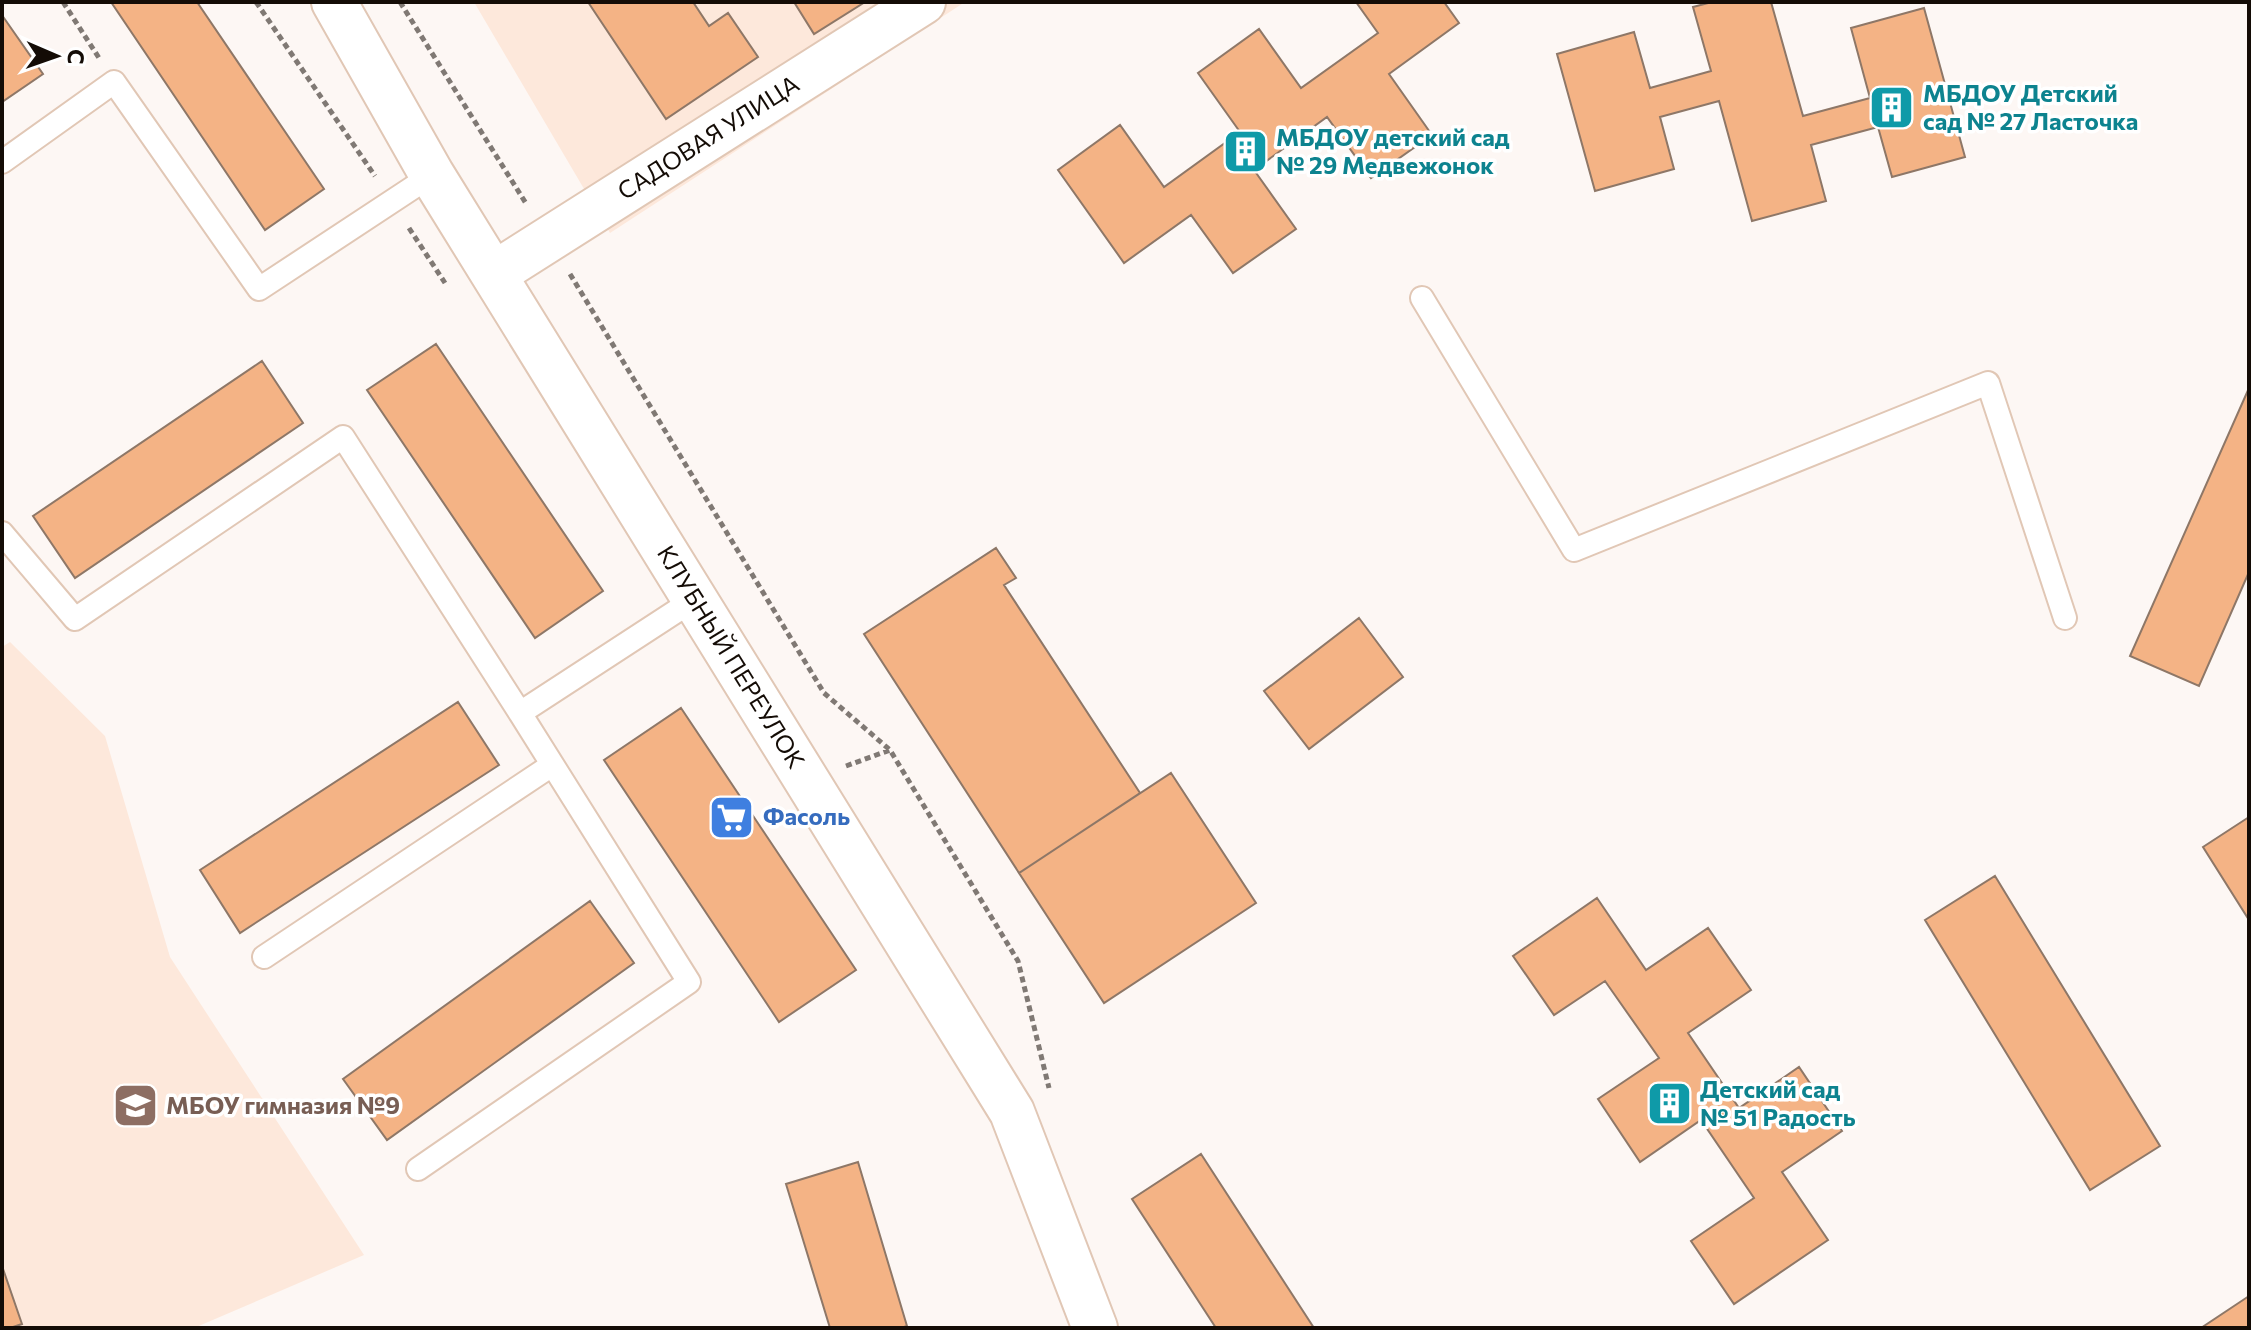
<svg xmlns="http://www.w3.org/2000/svg" width="2251" height="1330" font-family="Commissioner,sans-serif">
<style>
.built{fill:#fde8db}
.building{fill:#f4b385;stroke:#8e7767;stroke-width:2}
.lines{fill:none;stroke-linecap:round;stroke-linejoin:round}
.lane-casing{stroke:#e1c7b5;stroke-width:26}
.street-casing{stroke:#e1c7b5;stroke-width:48}
.path{stroke:#807974;stroke-width:5;stroke-dasharray:6 4;stroke-linecap:butt}
.lane{stroke:#fff;stroke-width:22}
.street{stroke:#fff;stroke-width:44}
.labels{text-anchor:middle;stroke-width:7;stroke-linejoin:round;paint-order:stroke}
.culture-label{font-size:24px;font-weight:bold;fill:#0d838f;stroke:#fff;text-anchor:start}
.street-label{font-size:24px;fill:#140c06;stroke:#fff}
.shop-label{font-size:24px;font-weight:bold;fill:#366cbe;stroke:#fff;text-anchor:start}
.education-label{font-size:24px;font-weight:bold;fill:#785e54;stroke:#fff;text-anchor:start}
</style>
<rect width="100%" height="100%" fill="#fdf7f4"/>
<path class="built" d="M474,2h491l-355,231z
M10,642l95,94 65,221 194,298 -170,73h-192v-681z"/>
<path class="building" d="M111,2h86l127,187 -59,41z
M588,2h105l16,24 19,-13 30,44 -92,62z
M794,2h71l-51,32z
M1356,2h88l15,21 -70,51 43,61 -61,43 -44,-61 -73,53 42,59 -63,44 -42,-58 -67,48 -66,-93 62,-45 44,62 76,-55 -42,-59 61,-44 42,59 77,-55z
M1712,2h59l32,114 67,-18 -19,-70 73,-20 41,149 -73,20 -14,-50 -67,18 15,56 -74,20 -33,-120 -59,16 14,52 -79,22 -38,-137 77,-22 16,56 61,-17 -18,-64z
M4,18l39,56 -41,28v-82z
M436,344l167,247 -68,47 -168,-248z
M262,361l41,62 -228,155 -42,-62z
M2249,388v184l-50,114 -69,-30z
M996,548l20,30 -12,7 136,208 -121,80 -155,-239z
M1359,618l44,59 -94,72 -45,-58z
M458,702l41,63 -259,168 -40,-63z
M681,708l175,262 -77,52 -175,-262z
M1171,773l85,130 -152,100 -85,-130z
M2249,817v103l-46,-73z
M1995,876l165,270 -70,44 -165,-270z
M1597,898l49,72 62,-42 43,62 -63,43 51,75 60,-41 43,64 -60,41 46,68 -94,64 -43,-63 63,-43 -53,-78 -61,42 -42,-63 61,-41 -54,-77 -51,34 -41,-59z
M590,901l44,62 -247,177 -44,-61z
M1201,1154l113,174h-98l-84,-129z
M858,1162l49,164 -6,2h-71l-44,-144z
M2,1266l20,58 -12,4h-8z
M2249,1296v32h-48z"/>
<g class="lines">
<defs>
<path id="lane" d="M2,162l112,-80 145,207 173,-114
M1422,298l152,252 414,-167 77,235
M2,533l73,86 268,-182 177,276 175,-114
M264,957l288,-192
M418,1169l271,-187 -169,-269"/>
<g id="street">
<path id="s1" d="M334,2l98,173 580,937 83,216"/>
<path id="s2" d="M494,274l429,-272"/>
</g>
</defs>
<use href="#lane" class="lane-casing"/>
<use href="#street" class="street-casing"/>
<path class="path" d="M63,2l36,56
M256,2l119,174
M400,2l127,203
M409,228l36,55
M570,274l254,419 66,57 128,211 31,127
M846,766l44,-16"/>
<use href="#lane" class="lane"/>
<use href="#street" class="street"/>
</g>
<defs>
<symbol id="building-square" viewBox="-11 -11 22 22"><rect x="-9" y="-9" width="18" height="18" rx="4" fill="#0f9aa8" stroke="#fff"/><path d="M-4-6H4V6H1V3H-1V6H-4ZM-2.5-4.3h1.7v1.8h-1.7ZM.8-4.3h1.7v1.8H.8ZM-2.5-1h1.7V.8h-1.7ZM.8-1h1.7V.8H.8Z" fill="#fff"/></symbol>
<symbol id="supermarket-square" viewBox="-11 -11 22 22"><rect x="-9" y="-9" width="18" height="18" rx="4" fill="#3f7fe0" stroke="#fff"/><path d="M-6-5.5h2.5l.6 2H6L4.5 2H-2.5L-4.4-4H-6ZM-1.5 3.2a1.3 1.3 0 1 0 .1 0ZM3 3.2a1.3 1.3 0 1 0 .1 0Z" fill="#fff"/></symbol>
<symbol id="school-square" viewBox="-11 -11 22 22"><rect x="-9" y="-9" width="18" height="18" rx="4" fill="#8d6e63" stroke="#fff"/><path d="M0-5L7-2L0 1L-7-2ZM-4 1L0 2.5L4 1V4Q0 6-4 4Z" fill="#fff"/></symbol>
</defs>
<g fill-rule="evenodd">
<use href="#building-square" x="1866" y="82" width="51" height="51"/>
<use href="#building-square" x="1220" y="126" width="51" height="51"/>
<use href="#supermarket-square" x="706" y="792" width="51" height="51"/>
<use href="#building-square" x="1644" y="1078" width="51" height="51"/>
<use href="#school-square" x="110" y="1080" width="51" height="51"/>
</g>
<g class="labels">
<g class="culture-label">
<text x="1923" y="102">МБДОУ Детский<tspan x="1923" dy="28">сад № 27 Ласточка</tspan></text>
<text x="1276" y="146">МБДОУ детский сад<tspan x="1276" dy="28">№ 29 Медвежонок</tspan></text>
<text x="1700" y="1098">Детский сад<tspan x="1700" dy="28">№ 51 Радость</tspan></text>
</g>
<g class="street-label">
<text dy="8" stroke="none"><textPath href="#s2" startOffset="254">САДОВАЯ УЛИЦА</textPath></text>
<text dy="8" stroke="none"><textPath href="#s1" startOffset="766">КЛУБНЫЙ ПЕРЕУЛОК</textPath></text>
</g>
<g class="shop-label">
<text x="763" y="825">Фасоль</text>
</g>
<g class="education-label">
<text x="166" y="1114">МБОУ гимназия №9</text>
</g>
</g>
<rect width="2251" height="1330" fill="none" stroke="#140c06" stroke-width="8"/>
<g transform="translate(56 56) rotate(92)" stroke="#ffffff" stroke-width="6" paint-order="stroke">
<path d="M0-6L14 30L0 20L-14 30Z" fill="#140c06"/>
<text y="-12" font-size="22" font-weight="bold" text-anchor="middle" fill="#140c06">С</text>
</g>
</svg>
